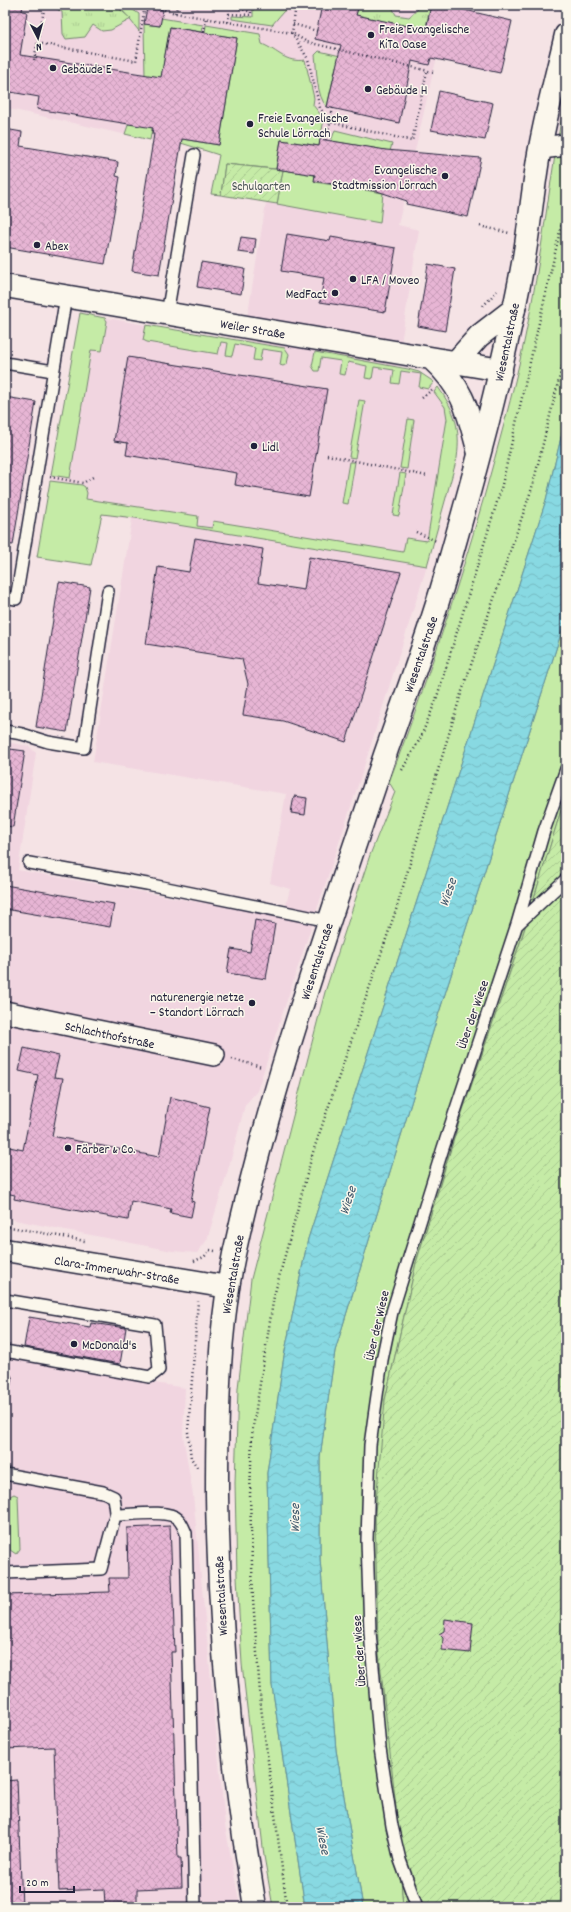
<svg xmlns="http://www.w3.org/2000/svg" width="571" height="1912" font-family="Dekko,sans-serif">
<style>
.built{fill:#f1d5e0}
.grass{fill:#c5eba6;stroke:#748670}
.park{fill:url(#park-tufts);stroke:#748670}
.garden{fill:url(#garden-furrows);stroke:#748670}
.water{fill:url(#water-waves);stroke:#5f909f}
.building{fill:url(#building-cross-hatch);stroke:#22223b}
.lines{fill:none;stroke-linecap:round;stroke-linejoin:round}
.lane-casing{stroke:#22223b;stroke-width:14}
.street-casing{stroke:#22223b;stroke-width:24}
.secondary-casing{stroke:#22223b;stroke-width:25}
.primary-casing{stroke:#22223b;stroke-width:25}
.path{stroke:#22223b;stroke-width:2.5;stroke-dasharray:1 3;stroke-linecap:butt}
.lane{stroke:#fbf7ec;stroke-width:11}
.street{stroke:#fbf7ec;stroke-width:21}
.secondary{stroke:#fbf7ec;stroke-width:22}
.primary{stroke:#fbf7ec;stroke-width:22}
.poi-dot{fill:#22223b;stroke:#fbf7ec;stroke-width:1.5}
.labels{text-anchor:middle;stroke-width:3;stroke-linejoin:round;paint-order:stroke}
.poi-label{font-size:13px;fill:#22223b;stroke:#fbf7ec;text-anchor:start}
.park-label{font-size:13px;fill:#4b5456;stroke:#fbf7ec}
.street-label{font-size:13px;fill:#22223b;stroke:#fbf7ec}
.water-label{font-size:14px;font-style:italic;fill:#41596d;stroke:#fbf7ec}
</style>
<defs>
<pattern id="park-tufts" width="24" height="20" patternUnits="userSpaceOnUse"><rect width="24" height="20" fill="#c5eba6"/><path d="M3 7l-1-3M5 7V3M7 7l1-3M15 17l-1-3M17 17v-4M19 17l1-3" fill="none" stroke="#a9c990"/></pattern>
<pattern id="garden-furrows" width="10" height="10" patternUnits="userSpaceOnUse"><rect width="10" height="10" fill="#c5eba6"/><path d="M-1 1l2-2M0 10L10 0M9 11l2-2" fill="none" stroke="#a9c990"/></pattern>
<pattern id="water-waves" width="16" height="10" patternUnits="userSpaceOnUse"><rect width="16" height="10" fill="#88d9e2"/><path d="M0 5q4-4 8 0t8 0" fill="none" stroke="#75bac3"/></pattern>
<pattern id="building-cross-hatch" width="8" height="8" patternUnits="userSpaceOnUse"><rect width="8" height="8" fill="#e7b5d4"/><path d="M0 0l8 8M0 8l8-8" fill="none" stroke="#c69bb7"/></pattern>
</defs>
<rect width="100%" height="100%" fill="#f5e3e5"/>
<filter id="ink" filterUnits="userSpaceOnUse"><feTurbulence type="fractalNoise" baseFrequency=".025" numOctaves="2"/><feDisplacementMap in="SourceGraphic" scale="8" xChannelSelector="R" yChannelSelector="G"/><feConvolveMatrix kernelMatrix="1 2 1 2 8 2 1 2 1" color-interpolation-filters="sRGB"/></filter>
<g filter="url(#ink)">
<path class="built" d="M5,5h447l-19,67 -35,153 21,5 -22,138 25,6 21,25 13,52 -29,115 -65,207 -105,318 -12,14 -15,58 -23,77 -10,13 -25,-2 -167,-33v-476l24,4 7,7 -18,117 265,47 7,-28 -20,-6 16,-89 -193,-32 39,-243 -30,-4 -11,50 -54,-8 43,-244 163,30 23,-140 -55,-9 8,-39 -38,-12 -27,-4 -4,1 -145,-32z
M5,1358l180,30 -2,47 10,60 32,330 15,82h-235z"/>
<path class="grass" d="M115,5h11l13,9v17l-16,-20z
M233,5h57l1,1 -8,6 -11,13 -40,-6v-3l21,1v-8z
M161,18l42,7 -1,7 -32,-5 -20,113 -25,-6 20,-58 -1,-50v-2l16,2z
M206,25l54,9 2,10c17,7 23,19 43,16l9,38 -1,7 11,14 -5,27 -38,-6 -5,29 -51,-5 -4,31 -10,-1 8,-39 -38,-12 1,-4 37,6 18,-107 -32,-5z
M319,51l90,21 -73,-6 -9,41c-11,-11 -10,-37 -12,-52z
M566,95v322l-20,83 -238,739 -24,117 -17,117 5,212 33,222h-32l-9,-51 -22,-192 -5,-87 -2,-94 3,-95 13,-109 74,-287 45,-137 25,-63 -6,-10c36,-94 67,-188 95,-285 14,-51 29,-103 40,-155 18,-82 25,-165 42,-247z
M335,130l57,14 -2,7 -59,-10z
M283,170l32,5v7l68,11 -3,30 -103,-19z
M80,313l25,5 2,3 -5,30 -11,-1 -21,128 -19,-3z
M146,325l139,23 4,6 -2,10 -4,2 -3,-1 2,-13 -20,-3 -2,12 -7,-1 2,-12 -20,-4 -3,12 -6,-1 2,-12 -7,-1 -3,12 -71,-12 -4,-2z
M315,352l93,17 11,3 15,10 -6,7 -9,-2 2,-13 -20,-3 -2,13 -7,-1 2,-13 -20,-3 -2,12 -7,-1 2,-12 -19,-4 -3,13 -6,-1 2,-13 -20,-3 -2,13h-4l-3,-5z
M438,387c17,24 23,42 19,71l-30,108 -292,-48 -33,-4 -11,51 -54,-8 13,-76 32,4 3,2 2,6 -1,6 112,17 -1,10 15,2 1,-7 190,31 3,-14 21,3 20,-122 -2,-12 -11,-15z
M359,400l6,1 -10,57 -6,-1z
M408,419l6,1 -7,49 -7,-1z
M349,462h6l-7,42 -6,-1z
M400,473l6,1 -7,42 -6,-1z
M566,618v176l-44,143 -61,179 -45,147 -31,137 11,407 7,100h-40l-27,-157 -16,-191v-102l15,-106 99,-323z
M14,1494l4,2 2,53 -4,5 -6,-4v-54z"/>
<path class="park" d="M57,5h58l16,14 -20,11 -9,1 -9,-6 -8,12 -19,2 -3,-5 -1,-22 -5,-3z
M359,5h32l5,10 13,2 9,-8 -1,-4h14l-6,25 -69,-15z"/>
<path class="garden" d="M225,164l58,6 -6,34 -56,-9z
M566,794v1113h-163l-7,-100 -18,-163 -3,-131 10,-113 31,-137 45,-147 61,-179z"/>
<path class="water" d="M566,417v201l-132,410 -99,323 -15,106v102l16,191 27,157h-58l-33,-222 -5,-212 17,-117 24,-117 238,-739z"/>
<path class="building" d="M5,5h18l-1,6 5,1 -7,43 141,22 9,-50 67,11 -18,107 -37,-6 -23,136 -27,-4 22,-137h-2l1,-6 -116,-19 2,-12 -34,-6z
M322,5h37l-3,10 70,15 5,-25h21v2l60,14 -12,52 -69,-15 -2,7 -17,-4 -13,62 -72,-16 14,-62 -26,-6z
M147,8l16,2 -3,16 -16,-2z
M439,91l54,12 -8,37 -54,-10z
M5,129l17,3 -2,14 98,16 -2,14 4,1 -15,87 -100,-17z
M320,139l66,11 95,8 -13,59 -62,-13 1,-3 -30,-10 -63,-10 1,-6 -39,-6 5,-29 38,6z
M287,234l43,7 1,-4 65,11 -11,64 -65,-10 4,-24 -43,-7z
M241,237l15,2 -2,15 -16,-2z
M201,262l44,7 -4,25 -44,-7z
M428,264l27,5 -10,62 -27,-5z
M128,357l199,32 -18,108 -74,-12 2,-12 -111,-18 2,-12 -14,-2z
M5,397l31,5 -23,143 -8,-1z
M195,538l68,11 -5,34 46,7 5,-33 92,15 -55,170 -63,-21 -40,-6 5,-31 -6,-25 -96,-15 12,-77 31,5z
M59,582l31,5 -23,145 -31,-5z
M10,749l15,2 -12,76 -8,-1v-73l4,1z
M294,796l13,2 -2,17 -14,-2z
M5,885l109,19 -4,23 -105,-18z
M255,920l20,4 -9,55 -39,-6 4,-24 19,3z
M24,1048l35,8 -5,21 9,1 -11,58 107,21 11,-60 40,10 -19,94 3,1 -3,15 -21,-4 1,-4 -40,-8 -3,19 -114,-21 1,-4 -10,-2v-47l18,4 15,-75 -19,-4z
M29,1317l61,10 1,-4 35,5 -6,36 -96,-17z
M170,1526l5,126h-4l7,206h3l1,29 -45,2v13l-32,2 -1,-15 -45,2 -5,-144 -49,2v-154l105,-3 -1,-14h19l-1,-50z
M445,1619l28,4 -3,30 -28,-3 1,-12 -4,-4 5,-3z
M17,1780l5,127h-17v-126z"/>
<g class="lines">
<defs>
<path id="lane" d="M167,314l27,-159
M5,363l48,8
M5,597l11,2 50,-303
M5,731l17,3 26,8 36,6 24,-157
M29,863l118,21 182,37
M518,924l48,-45
M5,1300l150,25 4,45 -9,7 -145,-26
M5,1378l1,2
M5,1474l98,18 11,5 2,15 3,3c13,0 49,-6 59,4 4,4 6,9 8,14l9,374
M5,1573l96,-4 15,-57
M417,1907l-17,-47 -8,-34 -12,-78 -10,-116 -3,-92 3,-95 12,-85 10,-48 51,-164 74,-224 27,-93 22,-62"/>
<path id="street" d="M541,148l25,-3
M5,1012l209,43"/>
<path id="secondary" d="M5,286l496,84
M432,359c32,29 36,53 47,94
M455,363l24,-27 35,-27
M5,1250l223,37"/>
<path id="primary" d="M255,1907c-23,-136 -36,-275 -38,-413 0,-80 1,-162 17,-240 37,-171 96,-334 151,-499 20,-58 42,-115 59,-174 20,-71 41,-142 57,-214 8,-35 16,-69 22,-104 7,-38 10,-77 17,-115 7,-38 17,-75 26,-113"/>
</defs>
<use href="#lane" class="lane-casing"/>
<use href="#street" class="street-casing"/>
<use href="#secondary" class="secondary-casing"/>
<use href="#primary" class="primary-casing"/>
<path class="path" d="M149,5l26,8 117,20 15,9 126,30
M296,5l-4,28 16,26 12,49 10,14 -4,18
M175,13l3,-8
M228,22l1,-8 22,1v-3l-22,-7
M293,24l24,7
M204,32l2,-14
M38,43l98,18 9,-56
M34,60l11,-55
M333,108l-3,14 82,19 15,-70
M480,226l29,7
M483,306l14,-15
M422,398l12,-10
M327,455l100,21
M50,477l33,6 10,-6
M416,532l20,9
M402,770l18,-31 16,-39 65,-211 65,-284
M232,1059l30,8
M5,1226l80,15
M194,1261l10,-4 6,-7 5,1
M197,1467l-6,-9 -3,-26 10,-131
M287,1907l-26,-200 -8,-108 -3,-104 2,-61 22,-138 39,-144 83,-242 64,-213 72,-209 34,-137"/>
<use href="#lane" class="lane"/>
<use href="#street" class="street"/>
<use href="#secondary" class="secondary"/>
<use href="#primary" class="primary"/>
</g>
</g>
<g class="poi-dot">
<circle cx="371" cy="35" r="4"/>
<circle cx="53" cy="68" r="4"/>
<circle cx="368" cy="89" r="4"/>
<circle cx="250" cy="124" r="4"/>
<circle cx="445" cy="176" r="4"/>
<circle cx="37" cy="245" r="4"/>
<circle cx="353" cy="279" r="4"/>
<circle cx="335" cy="293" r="4"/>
<circle cx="254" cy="446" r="4"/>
<circle cx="252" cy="1003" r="4"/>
<circle cx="68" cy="1148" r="4"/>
<circle cx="74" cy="1344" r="4"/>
</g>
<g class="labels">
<g class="poi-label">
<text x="379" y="33">Freie Evangelische<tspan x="379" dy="15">KiTa Oase</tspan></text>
<text x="61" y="73">Gebäude E</text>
<text x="376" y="94">Gebäude H</text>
<text x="258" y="122">Freie Evangelische<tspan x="258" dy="15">Schule Lörrach</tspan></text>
<text x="437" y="174" text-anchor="end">Evangelische<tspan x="437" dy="15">Stadtmission Lörrach</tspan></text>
<text x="45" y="250">Abex</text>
<text x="361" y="284">LFA / Moveo</text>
<text x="327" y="298" text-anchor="end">MedFact</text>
<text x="262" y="451">Lidl</text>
<text x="244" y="1001" text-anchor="end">naturenergie netze<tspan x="244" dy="15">– Standort Lörrach</tspan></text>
<text x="76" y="1153">Färber &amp; Co.</text>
<text x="82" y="1349">McDonald's</text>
</g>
<g class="park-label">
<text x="261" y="190">Schulgarten</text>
</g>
<g class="street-label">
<text transform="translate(253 328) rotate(10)" y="5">Weiler Straße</text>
<text transform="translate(506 342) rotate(-78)" y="5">Wiesentalstraße</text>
<text transform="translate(420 654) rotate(-71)" y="5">Wiesentalstraße</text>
<text transform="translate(316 961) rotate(-72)" y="5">Wiesentalstraße</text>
<text transform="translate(472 1014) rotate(-71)" y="5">Über der Wiese</text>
<text transform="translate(110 1034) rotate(12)" y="5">Schlachthofstraße</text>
<text transform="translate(117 1269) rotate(9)" y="5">Clara-Immerwahr-Straße</text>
<text transform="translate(232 1274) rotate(-80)" y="5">Wiesentalstraße</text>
<text transform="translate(376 1325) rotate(-77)" y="5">Über der Wiese</text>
<text transform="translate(220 1596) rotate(-93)" y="5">Wiesentalstraße</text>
<text transform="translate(358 1651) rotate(-94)" y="5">Über der Wiese</text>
</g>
<g class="water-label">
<text transform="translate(447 892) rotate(-71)" y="5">Wiese</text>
<text transform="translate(347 1200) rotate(-72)" y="5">Wiese</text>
<text transform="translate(294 1518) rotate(-90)" y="5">Wiese</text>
<text transform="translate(324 1840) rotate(79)" y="5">Wiese</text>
</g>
</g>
<rect width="571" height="1912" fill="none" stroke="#fbf7ec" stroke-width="20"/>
<rect x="10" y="10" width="551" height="1892" fill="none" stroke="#22223b" stroke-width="1.5" filter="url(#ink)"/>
<g transform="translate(38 38) rotate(174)" stroke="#fbf7ec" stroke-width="3" paint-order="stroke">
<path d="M0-3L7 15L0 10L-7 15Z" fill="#22223b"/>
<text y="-6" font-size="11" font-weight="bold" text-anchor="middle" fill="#22223b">N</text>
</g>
<path d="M20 1886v6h54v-6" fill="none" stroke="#22223b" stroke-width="2"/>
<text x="26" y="1886" font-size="12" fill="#22223b" stroke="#fbf7ec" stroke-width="3" paint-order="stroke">20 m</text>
</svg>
